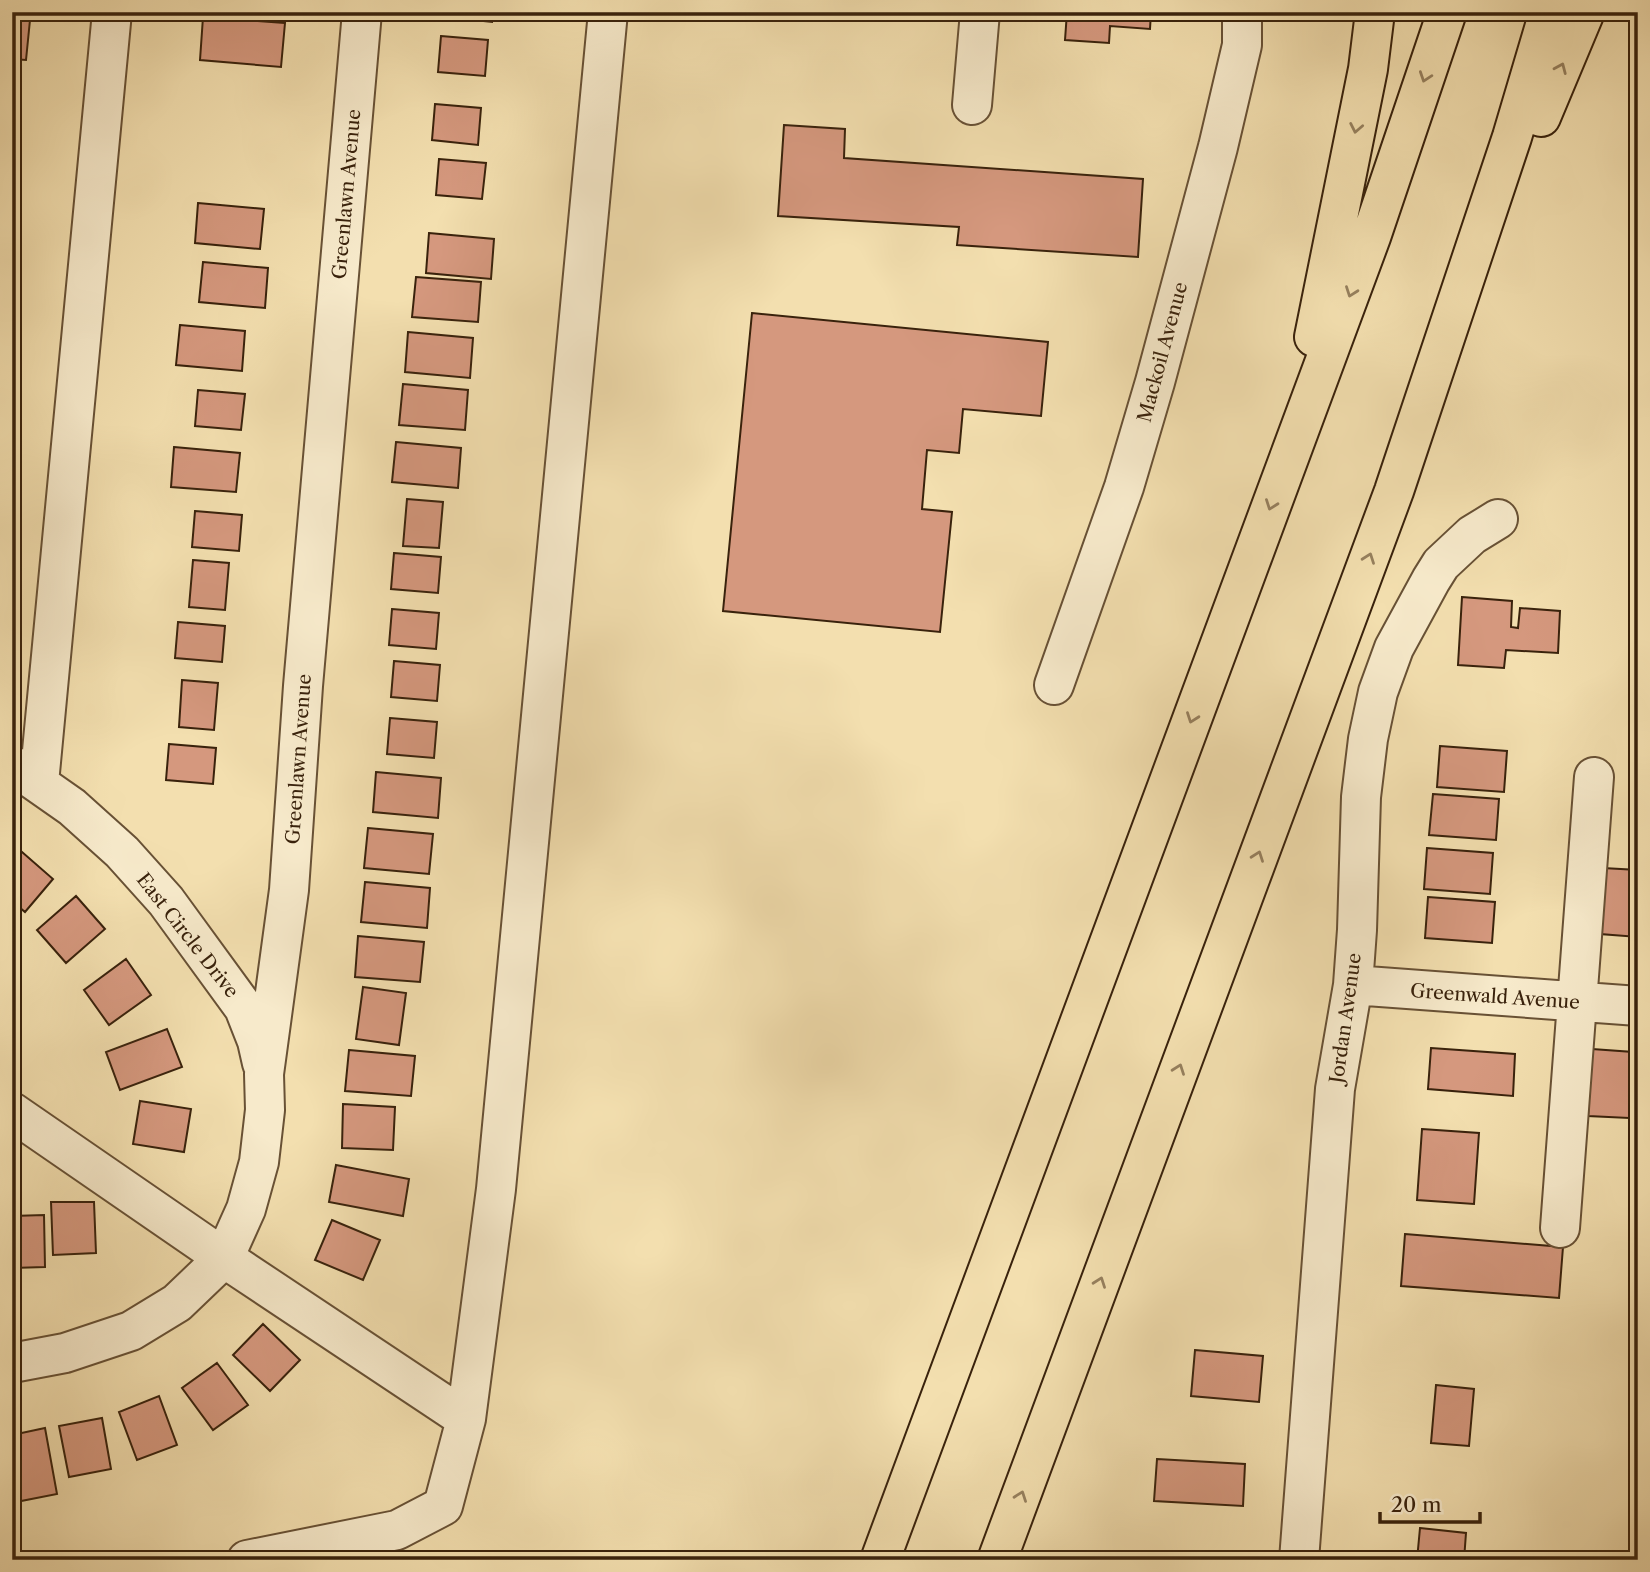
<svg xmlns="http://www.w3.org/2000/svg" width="1650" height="1572" font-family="'Libre Caslon Text',serif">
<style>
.building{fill:#d5987e;stroke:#39220c;stroke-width:2}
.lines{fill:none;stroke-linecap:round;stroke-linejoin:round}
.minor-casing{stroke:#685135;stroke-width:42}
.highway-casing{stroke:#39220c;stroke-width:42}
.minor{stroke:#f7eacb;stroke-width:38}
.highway{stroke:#f3dfaf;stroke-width:38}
.oneway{stroke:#96805e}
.labels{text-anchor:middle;stroke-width:6;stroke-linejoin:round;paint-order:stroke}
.street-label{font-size:19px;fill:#39220c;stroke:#f7eacb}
</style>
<rect width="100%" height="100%" fill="#f3dfaf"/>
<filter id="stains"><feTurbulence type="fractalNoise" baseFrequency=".00286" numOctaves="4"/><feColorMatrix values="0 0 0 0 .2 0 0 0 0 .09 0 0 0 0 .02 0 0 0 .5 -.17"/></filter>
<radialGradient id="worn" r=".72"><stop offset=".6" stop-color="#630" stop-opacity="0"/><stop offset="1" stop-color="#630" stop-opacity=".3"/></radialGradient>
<path class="building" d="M445,12h47v10l-47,-5z
M1067,12h84l-1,17 -40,-3 -1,17 -44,-3z
M203,17l82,6 -4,44 -81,-7z
M12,18l18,2 -4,40 -14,-1z
M441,36l47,4 -3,36 -47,-4z
M435,104l46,4 -3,37 -46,-5z
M784,125l61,4 -1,29 299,21 -5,78 -181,-12 2,-18 -181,-11z
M439,159l47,4 -4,36 -46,-4z
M198,203l66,6 -4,40 -65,-6z
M429,233l65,6 -3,40 -65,-6z
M203,262l65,6 -3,40 -66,-6z
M416,277l65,5 -3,40 -66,-5z
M752,313l296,29 -7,74 -78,-7 -4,44 -32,-3 -5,59 30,3 -12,120 -217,-21z
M180,325l65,6 -3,40 -66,-6z
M408,332l65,6 -3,40 -65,-6z
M403,384l65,6 -3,40 -66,-5z
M198,390l47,4 -4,36 -46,-4z
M396,442l65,6 -3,40 -66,-6z
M174,447l66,6 -4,39 -65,-5z
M407,499l36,3 -4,46 -36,-2z
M195,511l47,4 -3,36 -47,-4z
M394,553l47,4 -3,36 -47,-4z
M193,560l36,3 -4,47 -36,-3z
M1462,597l50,4 -1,26 7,1 2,-20 40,3 -2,42 -52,-3 -2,18 -46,-3z
M392,609l47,4 -3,36 -47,-4z
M178,622l47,4 -3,36 -47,-4z
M394,661l46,4 -3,36 -46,-4z
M182,680l36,3 -4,47 -35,-3z
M390,718l47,4 -3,36 -47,-4z
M169,744l47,4 -3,36 -47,-4z
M1440,746l67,5 -3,41 -67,-5z
M376,772l65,6 -3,40 -65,-6z
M1433,794l66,5 -3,41 -67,-5z
M368,828l65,6 -4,40 -65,-6z
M14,845l39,34 -28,33 -13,-11z
M1427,848l66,5 -3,41 -66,-5z
M1603,868l35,2v67l-38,-3z
M365,882l65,6 -3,40 -66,-6z
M76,896l29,33 -39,34 -29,-33z
M1428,897l67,5 -3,41 -67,-5z
M358,936l66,6 -4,40 -65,-5z
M126,959l25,36 -42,30 -25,-35z
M363,987l43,6 -7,52 -43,-6z
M167,1029l15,38 -62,23 -14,-38z
M1431,1048l84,6 -2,42 -85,-7z
M1592,1049l41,3 -4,66 -41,-2z
M349,1050l66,6 -4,40 -66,-5z
M140,1101l51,8 -7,43 -51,-8z
M343,1104l52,3 -2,43 -51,-2z
M1422,1129l57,4 -5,71 -57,-4z
M336,1165l73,14 -6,37 -74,-14z
M51,1202h43l2,51 -43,2z
M44,1215l1,52 -33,1v-52z
M332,1220l48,20 -17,40 -48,-20z
M1405,1234l158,13 -4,51 -158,-12z
M263,1324l37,36 -30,31 -37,-36z
M1195,1350l68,6 -4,46 -68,-6z
M217,1363l31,42 -35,25 -31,-42z
M1436,1385l38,4 -5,57 -38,-3z
M159,1396l18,49 -40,15 -18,-48z
M102,1418l9,51 -42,8 -10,-51z
M45,1428l12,66 -41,8 -4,-19v-48z
M1157,1459l88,5 -2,42 -89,-5z
M1420,1528l46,5 -2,27h-47z"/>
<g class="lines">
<defs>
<path id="minor" d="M972,105l8,-93
M1054,685l70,-198 31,-105 63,-235 24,-102v-33
M12,765l60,42 50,45 44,49 78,107 13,33 5,22
M39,783l73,-771
M1353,985l285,21
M12,1112l212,146 242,161 -23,87 -46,24 -150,30
M1560,1228l34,-451
M12,1363l53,-10 66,-22 46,-28 47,-45 22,-49 13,-47 6,-52 -1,-36 25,-184 14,-204 59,-674
M466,1419l30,-230 112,-1177
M1299,1560l36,-471 18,-104 4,-55 4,-133 7,-58 10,-47 16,-44 37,-68 10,-16 31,-29 26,-16"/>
<path id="highway" d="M1541,117l44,-105
M1314,337l54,-268 7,-57
M880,1560l491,-1323 76,-225
M997,1560l397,-1069 118,-354 37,-125"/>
</defs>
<use href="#minor" class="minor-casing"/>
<use href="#highway" class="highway-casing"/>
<use href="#minor" class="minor"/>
<use href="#highway" class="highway"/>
</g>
<defs><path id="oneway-chevron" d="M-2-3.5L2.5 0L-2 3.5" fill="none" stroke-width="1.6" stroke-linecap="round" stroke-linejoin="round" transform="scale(1.75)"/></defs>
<g class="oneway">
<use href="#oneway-chevron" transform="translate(1561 68) rotate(-67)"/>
<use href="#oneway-chevron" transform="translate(1425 77) rotate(109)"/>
<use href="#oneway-chevron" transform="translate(1356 128) rotate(101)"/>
<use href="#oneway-chevron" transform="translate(1351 292) rotate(110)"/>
<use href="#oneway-chevron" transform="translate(1271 505) rotate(110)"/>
<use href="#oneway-chevron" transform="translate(1369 558) rotate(-70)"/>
<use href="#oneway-chevron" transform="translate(1192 718) rotate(110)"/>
<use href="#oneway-chevron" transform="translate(1258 856) rotate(-70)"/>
<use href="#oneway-chevron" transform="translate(1179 1069) rotate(-70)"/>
<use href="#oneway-chevron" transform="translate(1100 1282) rotate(-70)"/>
<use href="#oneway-chevron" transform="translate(1021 1496) rotate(-70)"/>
</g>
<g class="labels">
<g class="street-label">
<text transform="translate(346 194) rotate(-85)" y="7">Greenlawn Avenue</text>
<text transform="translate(1162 352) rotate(-75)" y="7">Mackoil Avenue</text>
<text transform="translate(298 759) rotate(-86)" y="7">Greenlawn Avenue</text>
<text transform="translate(188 935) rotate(52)" y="7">East Circle Drive</text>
<text transform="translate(1495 996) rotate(4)" y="7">Greenwald Avenue</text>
<text transform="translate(1345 1018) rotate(-82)" y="7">Jordan Avenue</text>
</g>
</g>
<rect width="1650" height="1572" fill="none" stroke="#f3dfaf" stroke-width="42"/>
<rect x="14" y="14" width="1622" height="1544" fill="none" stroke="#39220c" stroke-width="3.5"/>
<rect x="21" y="21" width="1608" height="1530" fill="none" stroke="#39220c" stroke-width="2"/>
<path d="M1380 1512v10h100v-10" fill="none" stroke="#39220c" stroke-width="3.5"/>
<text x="1391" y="1512" font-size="21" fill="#39220c" stroke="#f7eacb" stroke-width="5" paint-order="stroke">20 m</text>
<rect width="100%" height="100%" filter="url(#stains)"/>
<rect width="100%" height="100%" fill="url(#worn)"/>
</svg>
